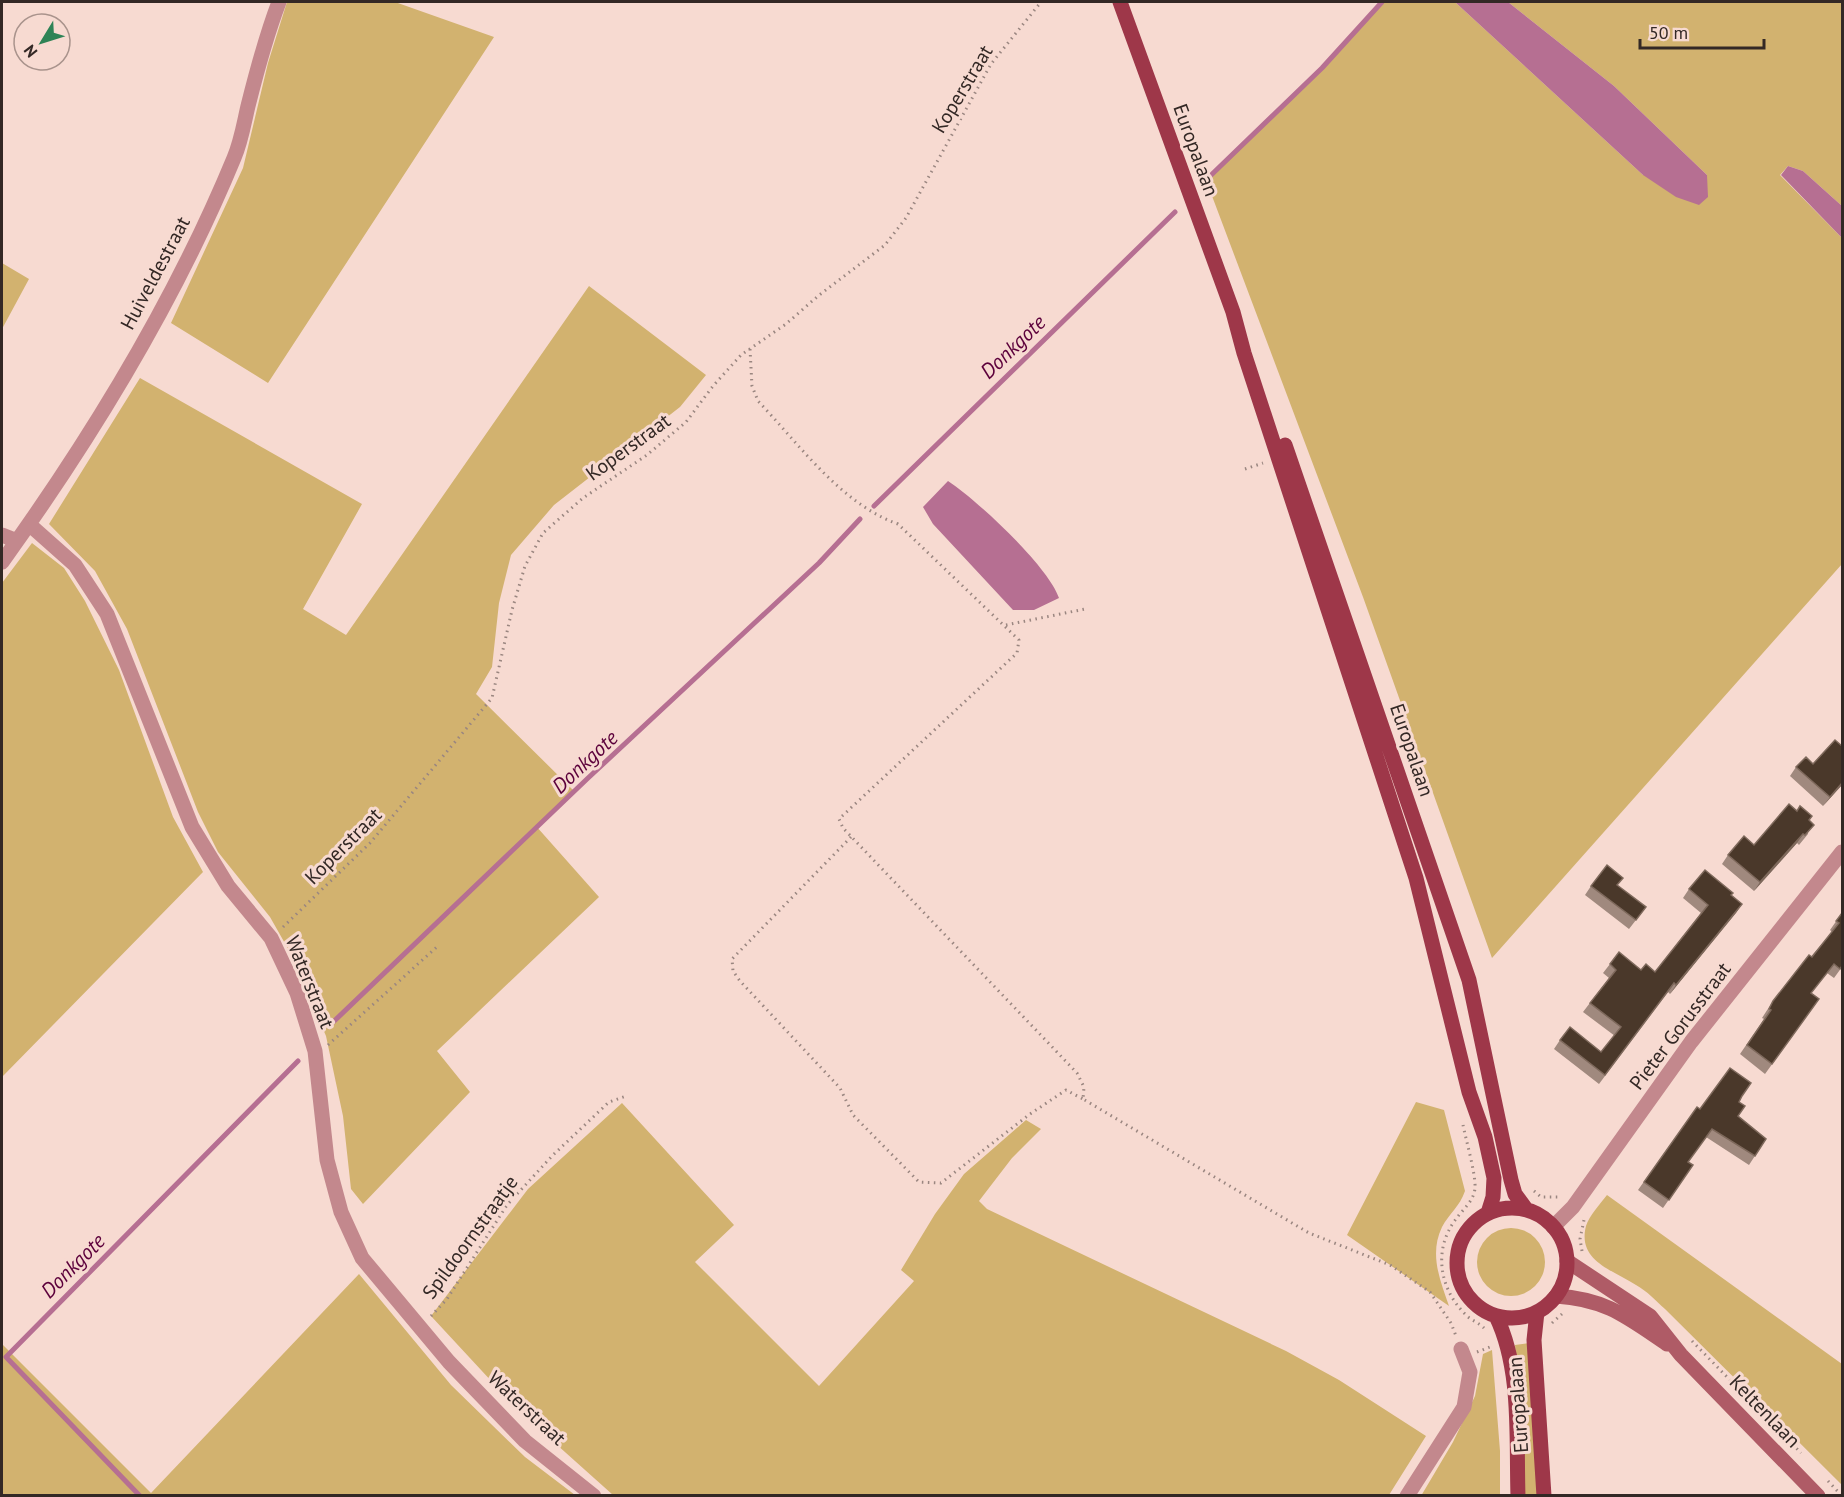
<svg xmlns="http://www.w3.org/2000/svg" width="1844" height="1497" font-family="'PT Sans',sans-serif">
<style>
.green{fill:#d2b26f}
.water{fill:#b66f92}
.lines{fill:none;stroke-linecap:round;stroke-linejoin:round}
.stream{stroke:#b66f92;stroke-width:5}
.path{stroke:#9a8680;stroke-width:3;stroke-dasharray:1.5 4.5;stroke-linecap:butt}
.minor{stroke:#c3888d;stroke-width:15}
.secondary{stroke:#af5b66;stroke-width:15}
.primary{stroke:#9e3749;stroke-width:15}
.wall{fill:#a0897e}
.shaded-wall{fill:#7e695c}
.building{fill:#4a382a;stroke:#7e695c;stroke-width:1.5}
.labels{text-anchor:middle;stroke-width:6;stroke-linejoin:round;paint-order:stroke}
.street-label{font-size:20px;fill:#332825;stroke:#f7dad1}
.water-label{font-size:21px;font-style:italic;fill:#5c003b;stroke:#f7dad1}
</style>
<rect width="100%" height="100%" fill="#f7dad1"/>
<path class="green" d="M287,2h108l99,35 -226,346 -97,-60 72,-155 25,-105z
M1382,2h73l188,173h64l-93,-89 -106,-84h334v204l-39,-35 -15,-5 -8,9 62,63v326l-350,394 -129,-361 -157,-417 116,-112z
M2,263l27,16 -27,50z
M589,286l117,89 -26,32 -126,98 -43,50 -12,48 -7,64 -16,27 97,96 -37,36 63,71 -162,154 33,41 -107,112 -12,-15 -8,-73 -17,-80 -35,-82 -21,-37 -52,-65 -20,-40 -71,-183 -32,-58 -46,-47 91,-146 222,126 -59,105 43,26z
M32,543l32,25 21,33 34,69 54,147 30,55 -201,205v-494z
M1416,1102l28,8 21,81c-5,15 -16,23 -23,36 -13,27 -2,53 7,79l-102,-71z
M622,1103l112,122 -39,37 124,124 95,-105 -13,-11 34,-56 29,-40 62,-54 15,9 -29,29 -33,43 8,8 299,142 53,29 87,56 -37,59h-776l-95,-85 -87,-94 97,-127z
M1607,1195l235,169v121l-177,-176c-9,-8 -18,-18 -29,-24 -23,-15 -59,-24 -50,-59 3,-10 14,-22 21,-31z
M1477 1262a34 34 0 1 1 68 0a34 34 0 1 1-68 0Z
M359,1274l92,111 74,72 50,38h-573v-151l149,149z
M1530,1343l8,152h-14l-9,-150z
M1492,1350l8,101v44l-79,1 32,-54 22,-46 8,-42z"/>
<path class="water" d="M1455,2h53l106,84 93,89 1,22 -9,8 -23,-8 -33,-22z
M1788,166l15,5 39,35v32l-61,-63z
M948,481c29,19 100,85 111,117l-25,12h-21l-80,-86 -10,-17z"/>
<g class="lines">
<path class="stream" d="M1206,180l116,-112 60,-66
M874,506l301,-294
M329,1026l258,-247 232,-216 41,-44
M140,1496l-134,-139 292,-296"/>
<path class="path" d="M750,349l2,37 6,15c41,43 83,103 140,123l121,116 -2,13 -178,166 4,9 234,245 7,14 -1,12 226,134 81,32 40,27 21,31 5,13
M1245,469l18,-6
M1006,625l79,-16
M851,837l-119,122 1,12 7,10 100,107 13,27 66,67 22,1 89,-69 36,-24 17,9
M283,927l87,-84 122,-145 20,-88 13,-44 18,-33 40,-35 64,-43 39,-33 27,-36 28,-31 45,-31 32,-28 67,-51 21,-27 85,-154 50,-62
M328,1045l110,-99
M1463,1125c3,15 13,50 12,63 -1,13 -12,21 -19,31 -23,30 -17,69 9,95 5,6 13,8 19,14
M1534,1191l7,6h20
M1582,1251l-2,-12 4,-19
M431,1316l16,-17 60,-94 45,-49 57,-54 17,-6
M1552,1323l10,-9
M1692,1341l109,112
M1477,1352l13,-5
M1828,1481l14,15"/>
<path class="minor" d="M30,525l45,40 32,49 85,213 36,59 43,52 26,55 18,58 12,109 14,52 21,46 87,104 76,79 69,55
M2,535l15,6
M2,562c90,-125 173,-261 232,-404 7,-16 10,-35 14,-52 9,-36 18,-70 31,-104
M1553,1227l20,-20 118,-165 151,-190
M1407,1496l57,-89 6,-35 -9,-23"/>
<path class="secondary" d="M1567,1261l83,55 31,39 137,141
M1556,1296c50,3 71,21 111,48"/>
<path class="primary" d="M1120,2l113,310 11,41 172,525 53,214 16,45 9,41 -1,19 -5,16
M1285,445l184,535 42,200 4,14 11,15
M1457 1263a55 55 0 1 1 110 0a55 55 0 1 1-110 0Z
M1537,1312l-3,28 10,156
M1496,1316c26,54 20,121 22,180"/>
</g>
<path class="wall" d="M1813,764l29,21 -19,21 -33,-30 6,-9z
M1809,821l-1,13 -9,11 -2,-2 -43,48 -32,-27 6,-9 26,-10z
M1591,886h26l29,21 -17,22 -44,-34z
M1689,889l42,7 11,8 -72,90 -2,-2 -69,92 -45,-35 6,-9 41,12 14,-16 -32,-24 26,-34 -6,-5 7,-9 45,8 46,-59 -18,-15z
M1842,913v54l-8,11 -7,-5 -16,20 8,6 -54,75 -25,-20 24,-35 -2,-1 11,-17 59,-69 -2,-2z
M1741,1097l-2,5 -1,14 28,23 -17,26 -43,-28 -18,25 5,3 -30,43 -25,-18 59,-83 3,2z"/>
<path class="shaded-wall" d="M1842,783v2l-19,21 7,-9z
M1803,834l-6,9 -43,48 6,-9z
M1742,904l-6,9 -66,81 6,-9z"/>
<path class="building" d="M1835,740l7,6v37l-12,14 -34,-30 10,-10 7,7z
M1789,804l8,7 3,-5 12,10 -3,4 5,5 -9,10 -2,-1 -43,48 -32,-27 16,-19 10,9z
M1607,865l16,13 -6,7 29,22 -10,13 -45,-34z
M1705,870l28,23 -2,2 11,9 -66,81 -2,-2 -69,92 -45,-35 10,-13 31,25 20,-25 -31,-24 26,-33 -6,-6 9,-12 22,18 5,-6 9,8 53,-67 -19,-16z
M1842,913v53l-2,3 -6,-5 -23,29 8,6 -47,65 -25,-19 24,-35 -2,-1 4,-8 36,-46 3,2 27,-34 -3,-2z
M1730,1068l21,15 -9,13 -3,6 6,4 -7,10 28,23 -11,17 -43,-27 -24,33 5,3 -24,35 -25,-18 53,-75 3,2z"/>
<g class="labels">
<g class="street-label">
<text transform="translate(962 89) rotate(-59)" y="7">Koperstraat</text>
<text transform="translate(1196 150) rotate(70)" y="7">Europalaan</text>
<text transform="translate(155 273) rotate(-62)" y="7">Huiveldestraat</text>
<text transform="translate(628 447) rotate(-36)" y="7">Koperstraat</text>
<text transform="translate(1412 750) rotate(71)" y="7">Europalaan</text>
<text transform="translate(343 846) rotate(-45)" y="7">Koperstraat</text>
<text transform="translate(310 982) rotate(68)" y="7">Waterstraat</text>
<text transform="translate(1680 1026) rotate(-53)" y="7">Pieter Gorusstraat</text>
<text transform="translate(470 1237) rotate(-54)" y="7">Spildoornstraatje</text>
<text transform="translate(1518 1405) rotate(-94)" y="7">Europalaan</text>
<text transform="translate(527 1408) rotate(43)" y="7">Waterstraat</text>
<text transform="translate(1765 1411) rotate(46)" y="7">Keltenlaan</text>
</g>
<g class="water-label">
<text transform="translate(1013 347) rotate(-44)" y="7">Donkgote</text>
<text transform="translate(585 762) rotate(-43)" y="7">Donkgote</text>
<text transform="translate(73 1266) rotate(-45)" y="7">Donkgote</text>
</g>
</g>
<rect width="1844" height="1497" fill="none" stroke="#332825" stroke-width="6"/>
<g transform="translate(42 42) rotate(232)"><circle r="28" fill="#f7dad1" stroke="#a9938c" stroke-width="1.5"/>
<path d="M0-4.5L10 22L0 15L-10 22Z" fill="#2e8356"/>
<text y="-9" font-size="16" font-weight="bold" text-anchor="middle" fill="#332825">N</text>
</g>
<path d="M1640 39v9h124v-9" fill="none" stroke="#332825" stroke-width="3"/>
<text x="1649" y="39" font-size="18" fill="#332825" stroke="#f7dad1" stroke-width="4.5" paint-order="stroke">50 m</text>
</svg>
